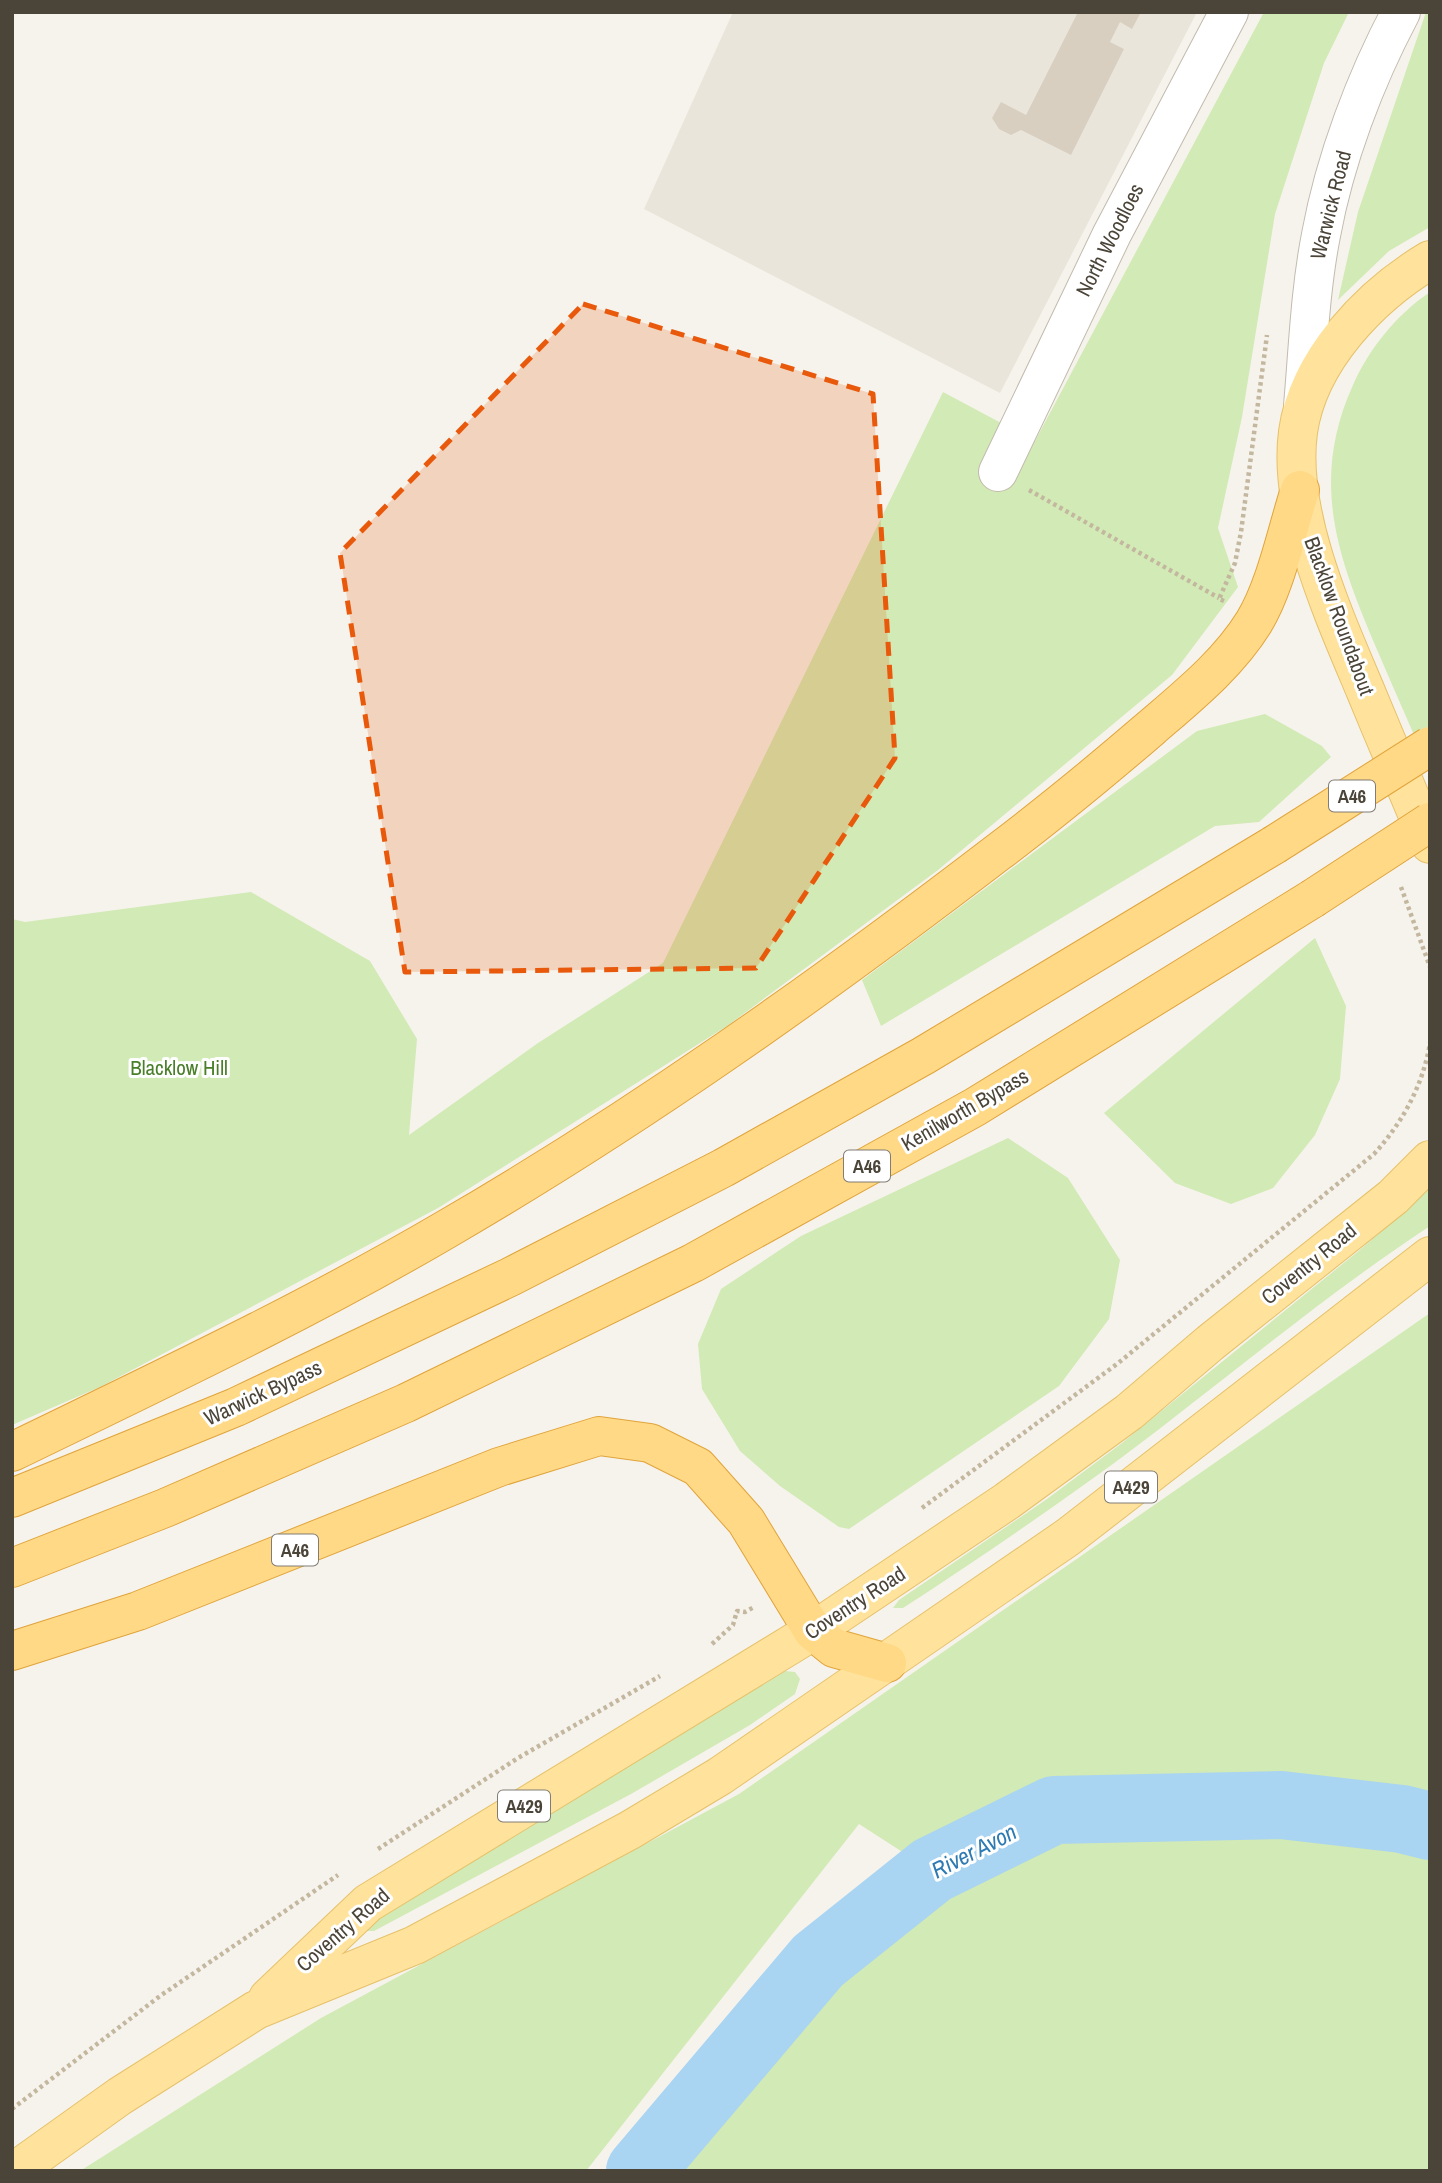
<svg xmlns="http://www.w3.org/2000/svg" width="1442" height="2183" font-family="'Archivo Narrow',sans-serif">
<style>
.residential{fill:#eae5da}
.green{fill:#d2eab5}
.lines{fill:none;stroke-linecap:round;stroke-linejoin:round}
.river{stroke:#a9d4f2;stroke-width:68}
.building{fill:#d8cfc1}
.minor-casing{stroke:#c2bbae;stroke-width:40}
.tertiary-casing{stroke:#c2bbae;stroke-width:40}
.primary-casing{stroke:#e6c16a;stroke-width:40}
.trunk-casing{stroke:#e0a43c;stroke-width:40}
.path{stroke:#c4b79f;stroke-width:4.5;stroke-dasharray:3.5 3.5;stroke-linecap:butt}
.minor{stroke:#fff;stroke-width:38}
.tertiary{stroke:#fff;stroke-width:38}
.primary{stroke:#ffe39c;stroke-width:38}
.trunk{stroke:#ffd985;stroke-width:38}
.trunk-bridge-casing{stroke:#e0a43c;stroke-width:40;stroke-linecap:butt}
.trunk-bridge{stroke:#ffd985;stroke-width:38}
.marked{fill:#e8590c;fill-opacity:0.2;stroke:#e8590c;stroke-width:5;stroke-dasharray:14 9;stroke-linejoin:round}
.labels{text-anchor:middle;stroke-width:6;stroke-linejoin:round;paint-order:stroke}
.shield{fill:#fff;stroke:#817c74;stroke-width:2}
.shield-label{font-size:19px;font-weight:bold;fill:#4b4439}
.street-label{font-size:21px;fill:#4b4439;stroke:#fff}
.park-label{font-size:21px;fill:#4a7f2a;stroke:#fff}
.water-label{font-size:23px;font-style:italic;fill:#2e7ab2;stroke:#fff}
</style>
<rect width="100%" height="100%" fill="#f6f3ec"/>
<path class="residential" d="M733,12h464l-197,381 -356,-184z"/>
<path class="green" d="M1264,12h85l-25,51 -49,151 -33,203 -24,111 20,59 -66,88 -234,195 -211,156 -289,182 -338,179 -88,38v-506l13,3 226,-30 119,69 47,78 -8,96 129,-92 125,-80 280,-571 92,49z
M1426,12h4v215l-41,24 -51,49 20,-88z
M1430,292v480c-18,-42 -37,-85 -55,-127 -38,-90 -65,-165 -22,-260 16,-36 43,-70 77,-93z
M1265,714l57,32 9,11 -72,65 -44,4 -334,200 -19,-46 335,-249z
M1315,938l31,68 -6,73 -25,56 -42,53 -42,16 -56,-21 -71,-70z
M1008,1138l60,40 52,82 -11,59 -50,67 -210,143 -10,-2 -59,-41 -40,-35 -38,-62 -4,-45 23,-55 80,-53z
M1430,1188v38c-108,71 -206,155 -309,232 -71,52 -144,102 -218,150h-10l6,-8 148,-101 75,-56 239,-194z
M1430,1313v858h-790l178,-210 114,-90 -73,-47 -273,347h-506l241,-153 418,-224z
M785,1671l10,1 5,7 -5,15 -45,31 -119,69 -257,137h-10l8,-10z"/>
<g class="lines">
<path class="river" d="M640,2171l178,-210 114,-91 122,-60 227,-5 121,14 28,7"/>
</g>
<path class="building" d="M1078,12h63l-9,17 -12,-7 -10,20 14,7 -53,106 -50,-25 -10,5 -12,-6 -7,-11 9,-16 25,13z"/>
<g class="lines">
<defs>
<path id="minor" d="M998,472l114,-238 117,-222"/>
<path id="tertiary" d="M1303,406c5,-57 7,-115 18,-171 14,-76 44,-155 80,-223"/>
<path id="primary" d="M1430,260c-60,36 -122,100 -132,172 -11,82 37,186 68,260 21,51 43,102 64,152
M268,1998l100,-95 445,-272 194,-130 122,-89 81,-69 183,-146 37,-37
M15,2171l105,-75 136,-86 159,-65 215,-115 90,-54 348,-239 362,-281"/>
<path id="trunk" d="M12,1452c146,-71 293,-140 433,-222 193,-112 376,-242 552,-377 53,-40 104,-82 154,-125 37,-32 77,-64 103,-106 22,-36 33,-92 46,-132
M12,1498l224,-91 274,-130 213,-109 200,-112 351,-211
M12,1568l153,-60 241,-105 287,-140 282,-156 337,-208
M12,1651l126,-40 361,-144 100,-31 51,7 48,24 48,54 67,110 21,17 53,15"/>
</defs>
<use href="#minor" class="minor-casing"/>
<use href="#tertiary" class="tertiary-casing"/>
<use href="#primary" class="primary-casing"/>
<use href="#trunk" class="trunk-casing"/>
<path class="path" d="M1029,490l190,108
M1224,601l-5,-2 16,-36 6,-31 26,-197
M1401,887l29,80
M922,1508l195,-144 257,-210c29,-32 49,-69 56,-111
M712,1644l21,-19 4,-14 8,1 9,-5
M378,1849l140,-91 142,-82
M12,2109l148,-113 178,-121"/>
<use href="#minor" class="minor"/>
<use href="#tertiary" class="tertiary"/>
<use href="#primary" class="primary"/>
<use href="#trunk" class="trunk"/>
<defs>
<path id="trunk-bridge" d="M1274,845l156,-99
M1312,899l118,-77"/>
</defs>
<use href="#trunk-bridge" class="trunk-bridge-casing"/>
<use href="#trunk-bridge" class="trunk-bridge"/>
</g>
<path class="marked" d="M583,304l290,90 22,364 -139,210 -351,4 -65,-419z"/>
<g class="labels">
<g class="shield">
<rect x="1329" y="780.5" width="46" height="31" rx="5"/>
<rect x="844" y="1150.5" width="46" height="31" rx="5"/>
<rect x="1105" y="1471.5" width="52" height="31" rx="5"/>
<rect x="272" y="1534.5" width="46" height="31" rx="5"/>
<rect x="498" y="1790.5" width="52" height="31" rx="5"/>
</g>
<g class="shield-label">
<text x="1352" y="803">A46</text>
<text x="867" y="1173">A46</text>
<text x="1131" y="1494">A429</text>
<text x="295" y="1557">A46</text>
<text x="524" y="1813">A429</text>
</g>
<g class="street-label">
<text transform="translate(1331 205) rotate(-76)" y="7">Warwick Road</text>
<text transform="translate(1110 240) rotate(-63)" y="7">North Woodloes</text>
<text transform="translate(1339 616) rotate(70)" y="7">Blacklow Roundabout</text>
<text transform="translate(965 1110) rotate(-30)" y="7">Kenilworth Bypass</text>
<text transform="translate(1309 1264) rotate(-39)" y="7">Coventry Road</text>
<text transform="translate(263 1393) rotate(-25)" y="7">Warwick Bypass</text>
<text transform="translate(855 1603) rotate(-33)" y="7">Coventry Road</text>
<text transform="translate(343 1930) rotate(-41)" y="7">Coventry Road</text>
</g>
<g class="park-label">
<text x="179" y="1075">Blacklow Hill</text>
</g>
<g class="water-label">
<text transform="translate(974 1851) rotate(-27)" y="8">River Avon</text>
</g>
</g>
<rect width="1442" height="2183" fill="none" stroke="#4b4439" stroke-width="28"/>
</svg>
